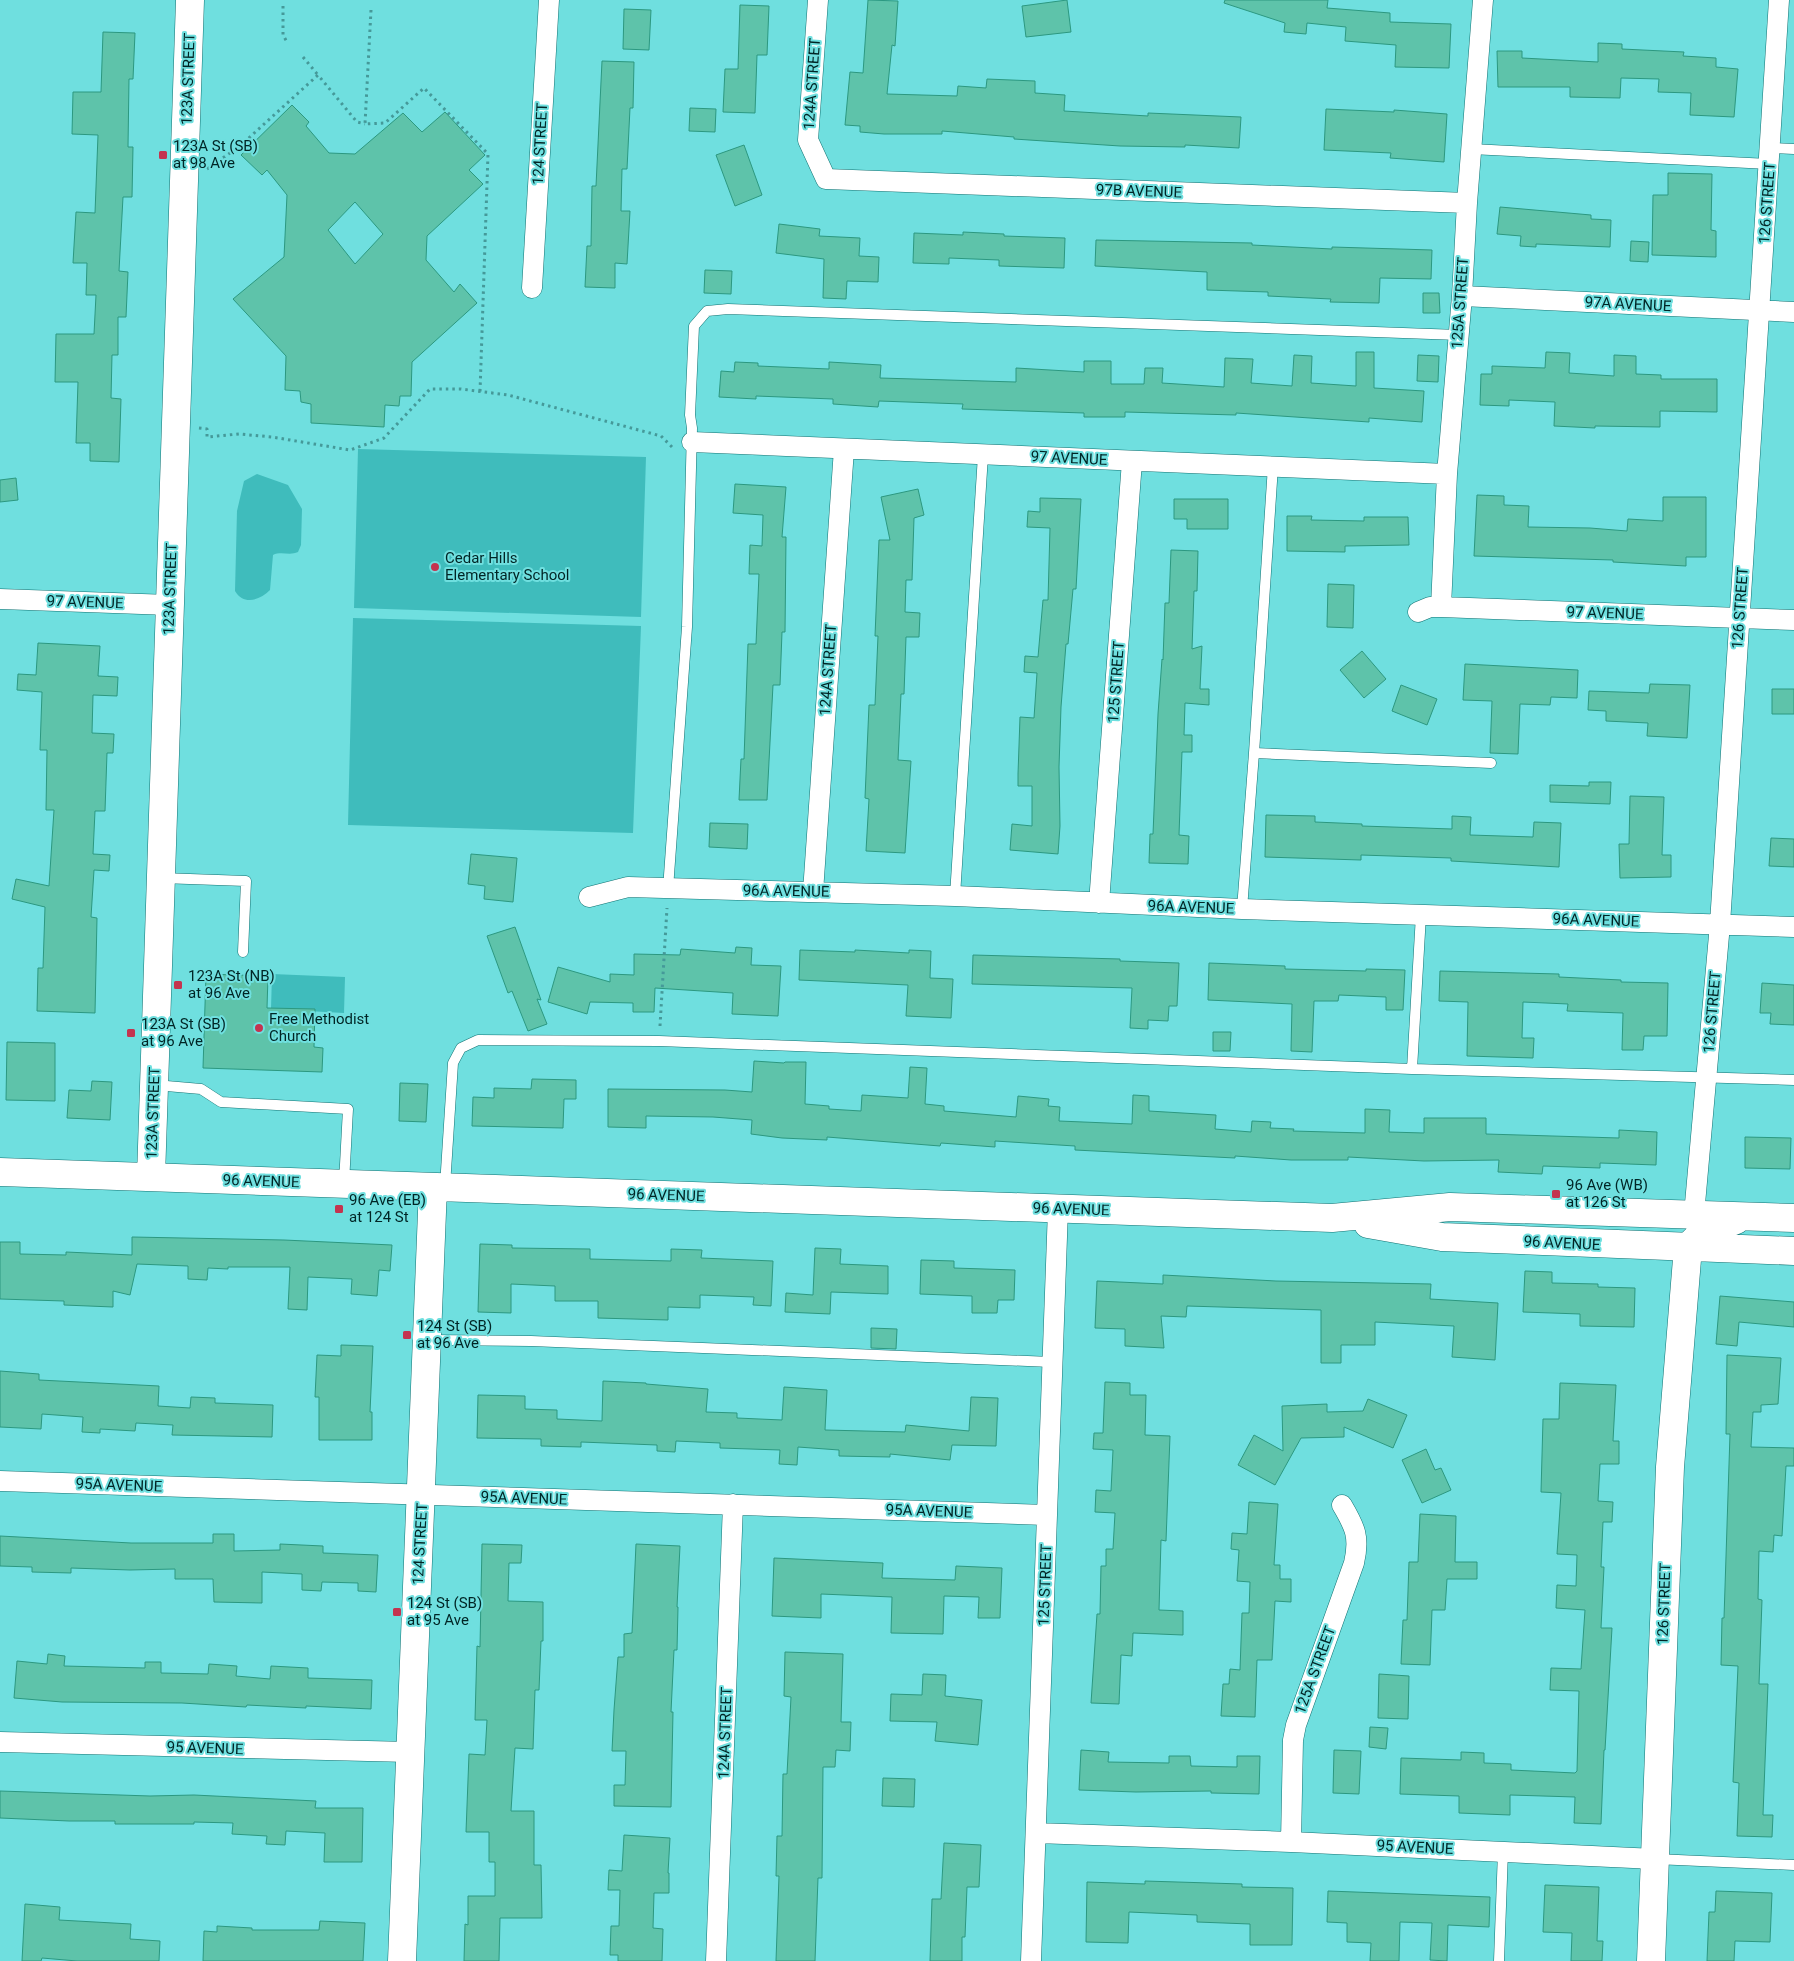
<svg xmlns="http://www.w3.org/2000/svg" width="1794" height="1961" font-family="Roboto,sans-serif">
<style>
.green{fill:#3fbcbc}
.building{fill:#5ec3aa;stroke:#2c9880;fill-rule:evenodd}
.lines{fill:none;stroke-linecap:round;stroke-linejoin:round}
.lane-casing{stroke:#107272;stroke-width:11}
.street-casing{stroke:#107272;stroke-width:21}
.secondary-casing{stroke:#107272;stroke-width:29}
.path{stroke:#459999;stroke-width:3;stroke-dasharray:2.5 4;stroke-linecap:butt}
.lane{stroke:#fff;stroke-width:10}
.street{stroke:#fff;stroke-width:20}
.secondary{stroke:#fff;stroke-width:28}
.poi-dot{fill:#c4344f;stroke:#6fdfdf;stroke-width:2}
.labels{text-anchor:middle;stroke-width:4;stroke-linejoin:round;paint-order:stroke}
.street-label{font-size:15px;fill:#002525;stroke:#6fdfdf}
.poi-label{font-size:15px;fill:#002525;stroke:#6fdfdf;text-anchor:start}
</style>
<rect width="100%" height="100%" fill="#6fdfdf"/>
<path class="green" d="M358,449l288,8 -5,160 -287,-9z
M257,474l31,11 14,24 -1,36 -3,7c-8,4 -17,-1 -25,3l-3,35c-10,10 -26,16 -35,1l2,-80 7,-30z
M353,618l288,8 -8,207 -285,-8z
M272,974l73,3 -1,36 -73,-4z"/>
<path class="building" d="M868,0l30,1 -3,45 -3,-1 -5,49 70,2 1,-10 28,2 1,-9 48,2v12l30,2 -1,16 84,5v-3l93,4 -2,31 -54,-3v2l-65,-1 -106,-7v-2l-72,-6v3h-58l-24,-2v-6l-15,-1 5,-53 13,1z
M1067,0l4,32 -45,5 -4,-31z
M1225,0h103l-1,8 63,5v9l61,2 -2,44 -54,-1 1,-22 -51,-4 1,-14 -39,-4 -1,11 -22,-2 1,-9 -61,-20z
M740,5l29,1 -2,49h-10l-2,58 -32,-1 2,-43h13z
M624,9l27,1 -2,40 -26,-1z
M103,32l32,1 -2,46h-4l-1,68h5l-1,50h-9l-4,74 9,1 -2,45h-8v38h-6l-1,43 10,1 -2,63 -29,-1v-18h-14l2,-61h-23l1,-48h38l2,-39h-10l1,-32h-14l3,-51 19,1 3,-78 -26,-1 1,-42h28z
M1598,43l24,1v5l62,3 -1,4 33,2v9l22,2 -4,48 -44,-2 1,-22 -33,-1 1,-13 -38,-1 -1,20 -50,-1v-10h-72l-1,-36h25v7l76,4z
M602,61l32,1 -1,46h-3l-3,61h-5l-1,42h9l-3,53 -12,-1v25l-30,-1 2,-41h4l1,-60h4z
M292,105l17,17 -3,4 23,27 26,1 48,-41 19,19 23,-20 40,43 -16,15 14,14 -56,52 -1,24 28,32 6,-8 17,19 -65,59 -1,34h-11l-1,10 -14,-1 -1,22 -73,-4v-19l-10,-2 -1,-11 -15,-1 1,-34 -53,-57 51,-42 3,-62 -20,-25 -5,5 -21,-20zM355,202l28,32 -28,30 -27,-34z
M690,108l26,1 -1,23 -26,-1z
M1326,109l68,3v-2l53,4 -3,48 -54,-4 1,-5 -67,-3z
M744,145l18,50 -27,11 -19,-51z
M1668,173l44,1 -1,56 5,1v26l-64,-2 1,-60h15z
M1500,207l91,8v4l20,1 -1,27 -74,-3v3l-16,-1 1,-10 -24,-2z
M779,224l41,5 -1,7 41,2 -1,18 20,1 -1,25 -31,-1 -1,18 -23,-1 1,-39 -48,-6z
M963,232l41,2v2l61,2 -1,30 -65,-2v-6l-50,-2v6l-36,-1 1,-30 49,2z
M1096,240l156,3v2l80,4v-2l100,3 -1,29 -51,-1 -1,25 -49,-1 1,-3 -63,-3v-4l-61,-2v-18l-112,-6z
M1631,241l18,1 -1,20 -18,-1z
M705,270l27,1 -1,23 -27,-1z
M1423,293h16l1,20h-17z
M1356,352h18v36l50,3 -2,31 -53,-4v4l-133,-9v2l-111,-3v5h-41v-4l-122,-4 1,-5 -84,-3 -1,6 -45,-3v-5l-77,-3v3l-37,-2 2,-26 13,1 1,-10 23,1v3l71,3v-7l52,3 -1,13 136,4v-14l68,4v-11h27v23h33l1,-16h18l-1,15 62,4 1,-29 28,1 -2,24 41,3 2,-31 18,1 -1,27 45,3z
M1546,352l24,1 -1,20 45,3v-21l22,1v18l25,1v4h56v33l-57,-1v16l-65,-1v2l-41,-2 1,-24 -46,-2v6l-29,-1 1,-31h11v-8l53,2z
M1418,355l21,1 -1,26 -21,-1z
M16,478l2,22 -18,2v-22z
M735,484l51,3 -4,50h4l-1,95h-3l-2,53h-7l-6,115h-28l2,-41h3l4,-115h8l3,-70h-10l1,-29 12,1 1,-31 -30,-2z
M918,489l6,26 -10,3 -2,62h-6l-1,32 15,1 -1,24h-13l-2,57h-3l-3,66 13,1 -6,92 -39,-2 3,-52 -4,-1 4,-93h6l3,-69h-3l4,-96h11l-9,-43z
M1477,495l27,1v9l25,1 -1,21 62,1 37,3 1,-12 35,2v-24h43v60h-20v9l-73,-4v-2l-139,-4z
M1040,498l41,1 -5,90h-3l-5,55h-2l-5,63 -2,60 1,59 -2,28 -48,-4 2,-26 20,2v-40h-14v-12l2,-57 14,1 3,-45 -13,-1 1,-16 13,1 5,-57h5l2,-72 -23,-1 1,-16 12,1z
M1174,499h54v30h-41v-10h-13z
M1287,516h25l-1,4 53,1v-4h44l1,28 -64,1v6l-58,-1z
M1171,550l27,1 -1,40h-3l-2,58 10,-3 -2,43h9v16l-24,-2 -1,32h8v17h-10l-3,83 10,1 -1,28 -39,-1 1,-29h3l5,-120 4,-55 1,1 2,-57h4z
M1328,584l26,1 -1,43 -26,-1z
M38,643l62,3 -2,30 20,1 -1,19 -24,-1 -1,38 22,1 -1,19h-6l-2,58h-10l-2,43 17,1 -1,16 -15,-1 -3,47 6,1 -2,95 -58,-2 1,-43h5l2,-61 -33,-8 4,-20 33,7 5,-76h-8l1,-60h-7l2,-58 -25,-2 1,-16 18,1z
M1362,651l24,28 -22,19 -24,-28z
M1465,664l113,6 -1,28 -26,-1 -1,8 -30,-1 -2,50 -28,-1 2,-52 -29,-1z
M1650,684l40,1 -3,53 -40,-2 1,-13 -42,-2v-10l-18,-1 1,-19 60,2z
M1401,685l36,14 -10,26 -35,-14z
M1772,689h22v25h-22z
M1589,782h22l-1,22 -60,-2v-17l39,1z
M1630,796l34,1 -2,58h9v22l-51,1 -1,-34h10z
M1266,815l49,1v6l47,2v2l90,3v-13l19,1 -1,18 63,2 1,-15 27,1 -2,44 -108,-6v-3l-90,-3v5l-96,-3z
M710,823l38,1 -1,25 -38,-2z
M1771,838l23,1v28l-25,-1z
M471,854l46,4 -4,44 -29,-3 1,-13 -17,-2z
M515,927l26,73 -4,-1 10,25 -19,7 -16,-40 -4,2 -21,-57z
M736,947l16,1 -1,17 30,1 -3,50 -46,-2 1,-21 -78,-5 -1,24h-21v-9l-43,-1 -3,12 -39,-12 10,-35 52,15v-8l24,1v-21l46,1 1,-6 54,4z
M800,950l55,2v-2l54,3v-3l22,1 -1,27 23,1 -2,39 -45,-2 2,-31 -109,-5z
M973,955l147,4v2l59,2 -2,43h-8l-1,15 -20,-1v9l-18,-1 2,-40 -160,-4z
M1209,963l76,3v3l81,2v-2l39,1 -2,40h-17v-13l-47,-2 -1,6h-24l-2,51 -21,-1 1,-47 -84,-4z
M1440,971l119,3v3l62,3v2l47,1 -1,53h-23l-1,14h-21l1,-37 -56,-2 1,-7 -45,-2 -1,36h12l-1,20 -66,-2 1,-54 -29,-1z
M206,974l62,2 -1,32 48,1 -1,38 9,1 -1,24 -119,-4z
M1762,983l32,2v40l-24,-1 1,-11h-11z
M1213,1032h18l-1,19h-17z
M7,1042l48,1v58l-49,-1z
M754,1061l30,2 1,-1h21l-1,42 24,2v3l32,2 1,-16 46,3 2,-31 17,1 -2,36 19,2v5l72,6 2,-21 31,3 -1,7 12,1 -1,14 73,3 1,-29 16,1v15l67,4 -1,14 36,3 1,-11 19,1 -1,6 24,1 -1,2 72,2v-24l25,1 -1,22 35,1v-15h62v16l133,4v-8l38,2 -1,33 -56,-2v5l-57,-2 -1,8 -44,-2 1,-12 -75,1 -76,-4v3h-57l-56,-4v2l-160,-8v-4l-80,-5v6l-54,-4 -1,3 -113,-9v3l-45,-2 -31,-4 1,-14 -39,-3 -67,-1v12l-38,-1v-38l117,1 27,2z
M532,1079l44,1v19h-12l-1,29 -91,-2 1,-29 21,1v-10l37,1z
M92,1081l20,1 -2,38 -43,-2 2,-28 22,1z
M400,1083l28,1 -2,38 -27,-1z
M1745,1137l46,1 -1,31 -45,-1z
M132,1237l152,3 108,5 -2,26 -11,-1 -2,26 -26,-2 1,-15 -44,-2 -1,33 -19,-1 2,-42h-62v2l-20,-1 -1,12 -19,-1v-13l-51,-2 -7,31 -17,-4v16l-49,-2v-4l-64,-2v-57h20v12l46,1v-3l66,3z
M480,1244l32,1v3l78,1v10l81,2v-12l31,1 -1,8 72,3 -2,45 -18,-1 1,-8 -54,-2v13l-32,-1v13l-70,-2v-17h-43v-15l-44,-2v29l-33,-1z
M815,1248l26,1 -1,15 48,2v28l-57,-2 -1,22 -45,-2 1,-19 27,2z
M921,1260l33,1v7l61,2 -1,30h-16l-1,13h-25v-17l-52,-2z
M1525,1271l27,1v11l46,1v3l37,1 -1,39 -54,-1v-12l-57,-2z
M1163,1275l113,6 155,3 -1,15 68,4 -3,57 -43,-3 2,-31 -79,-4v23h-34v18h-20v-53l-134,-4 -1,11 -25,-1 3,32 -39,-2v-17l-30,-1 2,-47 66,3z
M1720,1296l74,6v25l-55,-5 -2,24 -21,-2z
M871,1328l26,1 -1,20 -25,-1z
M341,1345l32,1 -3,66h2v28h-53v-43h-4l2,-42 24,1z
M1727,1355l54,3 -3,46 -17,1v7h-8l-2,35 43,1v18h-8l-4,70 -8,-1 -1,17 -14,-1 -1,48 4,1 -3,84h9l-5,131h10l-1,22 -35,-1 2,-53 -6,-1 5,-116 -17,-1 1,-47h2l6,-184h-4z
M0,1371l39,3v6l120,6 -1,20 32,2 1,-11 24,1v5l58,2 -1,32 -100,-2 1,-10 -37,-2 -1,8 -35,-2v4l-18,-1 1,-15 -41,-3 -1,15 -41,-2z
M603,1381l43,2v1l62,5 -2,23 31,1v5l45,2 2,-33 43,3 -2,40 80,2 1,-7 63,6 2,-34 27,1 -2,48 -44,-1 -2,15 -60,-6v3l-51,-1v-6l-41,-3 -1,18 -18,-1 1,-14 -60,-2v-5l-44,-2 -1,11 -18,-1v-6l-76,-3v5l-40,-1v-7l-64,-1 1,-43 47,1v13l32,1v9l45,2z
M1105,1382l25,1v12h16l-1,40 25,1 -4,105 -5,-1 -2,70 24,1v24l-50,-2 -1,23 -11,-1 -2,49 -28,-1 6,-89h3l1,-48h5v-17h7l2,-36 -20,-1 1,-22 15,1 2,-41 -20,-1 1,-16h9z
M1560,1383l56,2 -3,56h6v23h-19l-2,37 15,1 -1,20h-9l-2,45h3l-3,61h11l-7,122h-1l-3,74 -27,-1 1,-26 -65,-2v20l-51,-2v-17l-59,-2 1,-36 60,2v-8l23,1v10l27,1v6l64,3 2,-2 2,-80 -29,-1 1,-22 30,1 4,-59 -29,-2 1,-23 19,1 1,-31 -20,-1 4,-61 -20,-1 2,-73h16z
M1368,1399l39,16 -14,33 -49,-21v10l-43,1 -26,47 -37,-20 16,-30 29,16 -1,-45 45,-2v8l36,-1z
M1426,1449l9,21 6,-2 10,22 -29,13 -20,-43z
M1249,1502l29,2 -4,61h6v14h11v23l-16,-1 -3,59h-15l-2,57 -34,-1 2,-32h6l1,-15 10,1 2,-57h7l1,-31 -13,-1 2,-31 -8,-1 1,-16 15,1z
M1420,1514l36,2 -1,46h22v17h-30l-2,31h-13l-2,55 -29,-1 2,-44h4l2,-58h9z
M213,1534h21v17l46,-1v-6l43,2v7l55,2 -2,37 -18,-1v-8l-36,-1 -1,9 -19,-1v-16l-40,-2v31l-48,-1 -1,-23h-38v-10l-45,1 -59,-2v5l-39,-1v-5l-32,-1v-30l131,7h82z
M482,1544l40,1 -1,18h-12l-1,38 35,1v39h-2l-2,49h-4l-2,59 -18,-1 -4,63h23v54h7l1,53h-42l-1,43h-35l1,-37 3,1v-29h27v-34h-6v-30h-23l3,-78 16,1 2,-35h-12l2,-74 3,1z
M636,1544l44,2 -3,61h1l-1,43h-3l-3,62h2l-2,95 -57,-1v-21h11l1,-34h-14l2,-41 4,-53h6v-23l8,-1z
M774,1558l109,5 -1,15 73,2 1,-14 46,2 -2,50h-22l1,-21 -35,-1 -1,38 -52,-1 1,-36 -71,-3v24l-49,-2z
M785,1652l58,2 -2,68h10l-1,29 -14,-1 -1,17h-12l-1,111h-4l-3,83h-39l3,-85h-3l1,-40h5l1,-62h4l4,-77 -7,-1z
M48,1654l17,2 -1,10 81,2v-6h16v11l47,1 1,-10 28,2 -1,10 34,3 1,-13 37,2v10l64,2 -1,29 -65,-3v2l-59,-3 -1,2 -64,-4 -120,-1 -48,-4 3,-37 30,3z
M923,1674l23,1 -1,21 37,4 -4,45 -43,-4 2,-19 -47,-1 1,-27 31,1z
M1379,1674l30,2 -1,43 -30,-1z
M1370,1727l18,1 -2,21 -17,-2z
M1081,1750l28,2 -1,10 61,1v-7h21l1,10 46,1v-11h23l-1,38 -48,-1v-2l-75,1 -57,-2z
M1334,1750l27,1 -2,43 -26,-1z
M883,1778l32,1 -1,28 -32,-1z
M0,1791l150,5 44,-1 122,6 -1,7h48l-1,54h-38l1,-29 -39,-2 -1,14 -19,-1 1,-8 -35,-2 1,-11 -39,-1v2h-79v-3h-46l-69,-3z
M624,1835l46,3 -2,35h1v20h-15l-1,35 10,1 -1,32h-44v-6h-8l1,-29h8l1,-36h-12l1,-20 13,1z
M944,1843l37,2 -2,42h-12l-2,50h-3v24h-32l2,-62h9z
M1145,1881l97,3v3l51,1 -1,57h-42v-21l-53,-2v-7l-68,-3 -1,31 -42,-1 1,-60 58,2z
M1545,1885l54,2 -2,54h6l-1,20h-31l1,-28 -29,-1z
M1328,1891l162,6 -1,30 -41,-2 -1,36 -17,-1 2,-37 -32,-1 -1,39h-29l1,-18 -24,-1v-19l-20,-1z
M1716,1891l56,2 -2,49 -35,-1 -1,20h-27l2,-49h6z
M25,1904l35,3 -1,13 72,4 -1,15 30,2 -1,20h-82l-35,-3 -1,3h-19z
M320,1921l45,2 -2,38h-160l1,-30 13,1v-6l35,2v2h67z"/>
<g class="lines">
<defs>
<path id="lane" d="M1770,148l24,1
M1471,149l298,15
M1254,753l237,10
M161,878l85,3 -3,71
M668,889l19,-262 5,-199 -2,-13 4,-89 13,-15 21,-2 731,26
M955,896l28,-441
M1242,909l12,-156 19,-287
M1412,1069l9,-154
M155,1085l46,4 20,13 127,7 -4,74
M445,1186l8,-123 8,-15 17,-8 181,1 753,28 382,11
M428,1340l103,1 520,21
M1655,1859l139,6
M1499,1961l4,-110"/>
<path id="street" d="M818,0l-10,140 18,39 641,24
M532,288l17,-288
M1462,296l332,16
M692,442l755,32
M0,599l170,6
M1441,607l6,-133 15,-178 5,-93 16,-203
M1418,612l12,-5h11l353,13
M813,892l31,-443
M589,897l39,-10 327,9 287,13 552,18
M1099,903l33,-442
M1694,1215l26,-291 59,-924
M0,1481l1047,34
M0,1742l409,10
M1036,1833l255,9 364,17
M1291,1842l2,-102 3,-15 58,-162c6,-26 1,-36 -12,-58
M716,1961l17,-457
M1031,1961l27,-752"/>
<path id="secondary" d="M0,1172l1332,46 118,-11 344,11
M151,1177l39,-1177
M1368,1224l74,13 352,14
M402,1961l31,-774
M1651,1961l19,-494 18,-220 13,-13 35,-14"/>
</defs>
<use href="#lane" class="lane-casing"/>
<use href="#street" class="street-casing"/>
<use href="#secondary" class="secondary-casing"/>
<path class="path" d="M283,6v29l4,7
M371,10l-6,114 20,-1 39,-35 64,66 -8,238
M303,57l15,18
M207,169l33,-23 78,-71 39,47 8,2
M199,428l8,1v8l32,-3 33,3 78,13 34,-12 46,-49h31l47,6 153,41 11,11
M660,1026l7,-118"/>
<use href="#lane" class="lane"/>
<use href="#street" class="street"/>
<use href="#secondary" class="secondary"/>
</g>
<g class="poi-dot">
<rect x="158" y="150" width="10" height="10" rx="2.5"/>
<circle cx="435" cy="567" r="5"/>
<rect x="173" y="980" width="10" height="10" rx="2.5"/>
<circle cx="259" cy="1028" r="5"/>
<rect x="126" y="1028" width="10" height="10" rx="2.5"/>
<rect x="1551" y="1189" width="10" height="10" rx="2.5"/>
<rect x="334" y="1204" width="10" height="10" rx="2.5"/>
<rect x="402" y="1330" width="10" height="10" rx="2.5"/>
<rect x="392" y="1607" width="10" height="10" rx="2.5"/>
</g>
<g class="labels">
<g class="street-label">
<text transform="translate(188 79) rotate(-88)" y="5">123A STREET</text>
<text transform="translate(812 84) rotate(-86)" y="5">124A STREET</text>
<text transform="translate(540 144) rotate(-87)" y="5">124 STREET</text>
<text transform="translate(1139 191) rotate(2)" y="5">97B AVENUE</text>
<text transform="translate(1767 203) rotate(-86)" y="5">126 STREET</text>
<text transform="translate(1460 303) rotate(-86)" y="5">125A STREET</text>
<text transform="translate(1628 304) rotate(3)" y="5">97A AVENUE</text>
<text transform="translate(1069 458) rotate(3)" y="5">97 AVENUE</text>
<text transform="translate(170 589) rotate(-88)" y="5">123A STREET</text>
<text transform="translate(85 602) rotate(2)" y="5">97 AVENUE</text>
<text transform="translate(1740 608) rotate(-86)" y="5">126 STREET</text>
<text transform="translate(1605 613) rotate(2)" y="5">97 AVENUE</text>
<text transform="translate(828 670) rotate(-86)" y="5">124A STREET</text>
<text transform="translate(1116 682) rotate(-86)" y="5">125 STREET</text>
<text transform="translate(786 891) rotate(1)" y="5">96A AVENUE</text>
<text transform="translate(1191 907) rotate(2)" y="5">96A AVENUE</text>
<text transform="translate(1596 920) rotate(2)" y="5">96A AVENUE</text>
<text transform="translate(1712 1012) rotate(-85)" y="5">126 STREET</text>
<text transform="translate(153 1113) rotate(-88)" y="5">123A STREET</text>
<text transform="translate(261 1181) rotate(2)" y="5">96 AVENUE</text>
<text transform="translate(666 1195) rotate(2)" y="5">96 AVENUE</text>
<text transform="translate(1071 1209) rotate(2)" y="5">96 AVENUE</text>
<text transform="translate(1562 1243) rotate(3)" y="5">96 AVENUE</text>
<text transform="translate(119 1485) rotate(2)" y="5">95A AVENUE</text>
<text transform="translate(524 1498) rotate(2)" y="5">95A AVENUE</text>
<text transform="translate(929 1511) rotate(2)" y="5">95A AVENUE</text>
<text transform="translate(420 1544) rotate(-87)" y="5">124 STREET</text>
<text transform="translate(1045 1585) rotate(-88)" y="5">125 STREET</text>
<text transform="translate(1664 1604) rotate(-88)" y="5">126 STREET</text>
<text transform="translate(1315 1670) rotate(-70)" y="5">125A STREET</text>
<text transform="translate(725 1733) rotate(-88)" y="5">124A STREET</text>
<text transform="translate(205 1748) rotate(2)" y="5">95 AVENUE</text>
<text transform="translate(1415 1847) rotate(3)" y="5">95 AVENUE</text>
</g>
<g class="poi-label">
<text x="173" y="151">123A St (SB)<tspan x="173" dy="17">at 98 Ave</tspan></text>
<text x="445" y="563">Cedar Hills<tspan x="445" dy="17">Elementary School</tspan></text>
<text x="188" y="981">123A St (NB)<tspan x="188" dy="17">at 96 Ave</tspan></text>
<text x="269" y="1024">Free Methodist<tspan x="269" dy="17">Church</tspan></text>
<text x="141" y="1029">123A St (SB)<tspan x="141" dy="17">at 96 Ave</tspan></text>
<text x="1566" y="1190">96 Ave (WB)<tspan x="1566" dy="17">at 126 St</tspan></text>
<text x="349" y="1205">96 Ave (EB)<tspan x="349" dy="17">at 124 St</tspan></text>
<text x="417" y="1331">124 St (SB)<tspan x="417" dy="17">at 96 Ave</tspan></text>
<text x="407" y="1608">124 St (SB)<tspan x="407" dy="17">at 95 Ave</tspan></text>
</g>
</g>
</svg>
